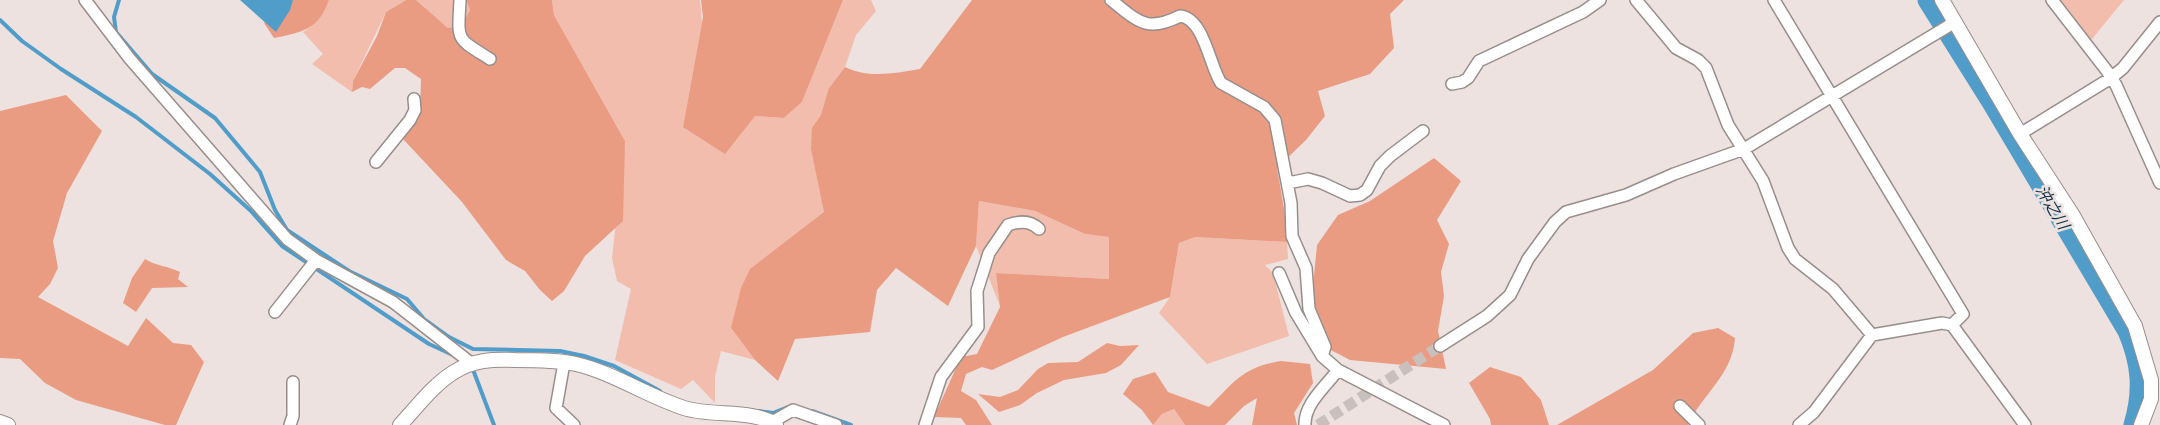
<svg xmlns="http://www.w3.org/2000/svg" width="2160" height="425" font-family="'Roboto Condensed','Noto Sans JP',sans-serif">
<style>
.green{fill:#f2bdac}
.forest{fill:#ea9c83}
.water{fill:#519dca}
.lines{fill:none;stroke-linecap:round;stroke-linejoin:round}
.stream{stroke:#519dca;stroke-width:4}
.river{stroke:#519dca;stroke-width:21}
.minor-tunnel{stroke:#c9c0bd;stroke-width:11;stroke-dasharray:11 5.5;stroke-linecap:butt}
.minor-casing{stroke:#978e8b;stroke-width:14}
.tertiary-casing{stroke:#978e8b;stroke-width:16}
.minor{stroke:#fff;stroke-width:11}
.tertiary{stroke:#fff;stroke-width:14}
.labels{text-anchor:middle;stroke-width:5;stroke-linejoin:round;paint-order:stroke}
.water-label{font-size:16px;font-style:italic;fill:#123448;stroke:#ede2df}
</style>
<rect width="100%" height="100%" fill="#ede2df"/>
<path class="green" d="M329,0h77l-20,12 -33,69 -1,11 -40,-28 11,-10 -20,-22c14,-9 20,-17 26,-32z
M416,0h50l4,10 -8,15 -14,3z
M552,0h148l2,23 -19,104 73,-11 28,2 18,-16 41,-102h28l5,11 -20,24 -11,32 -16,21v128l-98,112 24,32 -34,-9 -6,26v26l-22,-23 -12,9 -66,-29 16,-71 -14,-8 -5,-23 13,-117 -71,-126z
M2056,0h68l-37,45z
M979,201l56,10 50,23 25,3 -1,42 -113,-6 4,33 -24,-60z
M1195,237l92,5 1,17 -23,6 8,8 16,63 -82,28 -48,-51 11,-16 9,-54z
M1174,409l11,16h-32l9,-11z"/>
<path class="forest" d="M290,0h39c-11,30 -26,32 -55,38l-10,-15 24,-19z
M406,0h10l32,28 14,-3 8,-15 -4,-10h86l2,15 71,126 -2,80 -38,35 -21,35 -12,10 -12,-11 -15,-19 -19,-11 -44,-58 -59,-63 17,-25 1,-35 -16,-11h-10l-25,21 -8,-2 -10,5 1,-11 24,-45 9,-24z
M701,0h142l-41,102 -18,16 -29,-2 -30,38 -42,-27 20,-110z
M972,0h432l-14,14 4,34 -24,26 -52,17 7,25 -19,24 -29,28 10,58v16l-92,-5 -16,6 -9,54 -107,40 -71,33 -10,-3 -16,7 -5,17 15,9 16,25h-26l-5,-7 -27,-1 27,-60 16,-3 23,-47 -4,-34 113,6v-42l-24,-3 -50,-23 -56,-10 -3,45 -28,60 -52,-38 -19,22 -7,42 -75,7 -17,42 -23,-21 -24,-32 10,-40 9,-19 74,-57 -13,-63 1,-21 9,-13 8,-27 16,-21c24,12 50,6 75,2z
M66,95l36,36 -35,62 -14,48 5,27 -8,16 -12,13 90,49 18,-28 27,25 18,2 13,17 -28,63h-11l-89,-25 -31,-17 -25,-24 -20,-1v-247z
M1434,158l27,23 -24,39 12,24 -8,28 3,24 -6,35 8,38 -96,-9 -21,-11 -17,-52 5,-52 21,-30 32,-14z
M145,259c11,7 23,7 35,13l-2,7 10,8 -36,1 -16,24 -13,-9 9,-25z
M1718,328l17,10c-3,38 -32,55 -47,87h-131l96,-55 40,-37z
M1107,343l13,3 19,-1 -18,20 -15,8 -42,7 -27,13 -17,12 -21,7 -21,-18 22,3 18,-7 20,-21 10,-6 30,-1z
M1281,361l29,3 3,19 -19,30 3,12h-45l5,-27 -13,8 -19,19h-40l-11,-16 -12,5 -9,11 -11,-15 -19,-16 10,-15 22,-7 13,20 41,15c26,-26 34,-40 72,-46z
M1490,367l31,10 20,23 8,25h-58l-1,-6 -21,-36z"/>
<path class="water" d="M240,0h53l-3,10 -14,22z"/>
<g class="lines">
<path class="stream" d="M119,0l-5,17 2,15 36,42 63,44 45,54 15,38 12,20 62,41 58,28 17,20 25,18 24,12 87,2 24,5 30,10 46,25
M0,20l22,21 39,28 75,48 74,57 41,37 31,35 147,98 24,11
M472,367l22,58
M759,411l14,2 15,-6
M812,411l39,14"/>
<path class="river" d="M1928,0l64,102 136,229c14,33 16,60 6,94"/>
<path class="minor-tunnel" d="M1318,425l122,-79"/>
<defs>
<path id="minor" d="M85,0l45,59 157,180 29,21 77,42 78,61
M460,0c-2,42 -5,37 30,59
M1111,0c27,21 35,33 69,16 24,2 30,51 41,67l43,24 11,13 16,83 1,33 14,32 3,41 16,38 -3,9
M1636,0l40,48 22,12 8,8 22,57 35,56 25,67 7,11 38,30 39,46 70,-12 10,2 73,100
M1774,0l189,314 -11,11
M2052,0l55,71 9,14 44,98
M1452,84l10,-2 6,-4 11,-17 104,-49 17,-12
M2020,134l91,-56 12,-10 37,-46
M376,162l34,-42 5,-10 -1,-11
M1288,183l20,-4 14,4 28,13 10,-1 7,-5 13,-24 10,-10 33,-25
M1279,273l17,40 26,43 16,14 106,55
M275,312l41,-52
M1440,346l47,-30 23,-21 18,-36 27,-37 11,-10 60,-17 48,-21 70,-25 211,-127
M564,363l-8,45 18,17
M1680,406l19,19
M772,422l21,-12 43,15
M290,425l3,-9v-34
M925,425l16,-48 37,-50 -1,-36 12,-38 19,-28c11,-4 22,-5 31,4
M1305,425c-1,-21 21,-39 33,-55
M1799,425l15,-13 58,-77"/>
<path id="tertiary" d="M1942,0l78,134 52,80 63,112 16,54v19l-10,26
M0,422l8,3
M400,425c16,-17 33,-40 54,-53 19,-12 39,-13 61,-12 21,0 41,0 61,4 38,9 71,32 108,44 28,9 70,1 92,17"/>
</defs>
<use href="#minor" class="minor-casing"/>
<use href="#tertiary" class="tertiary-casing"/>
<use href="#minor" class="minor"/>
<use href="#tertiary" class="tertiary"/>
</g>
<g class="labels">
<g class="water-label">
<text transform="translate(2053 207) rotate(59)" y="6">沖之川</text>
</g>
</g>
</svg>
